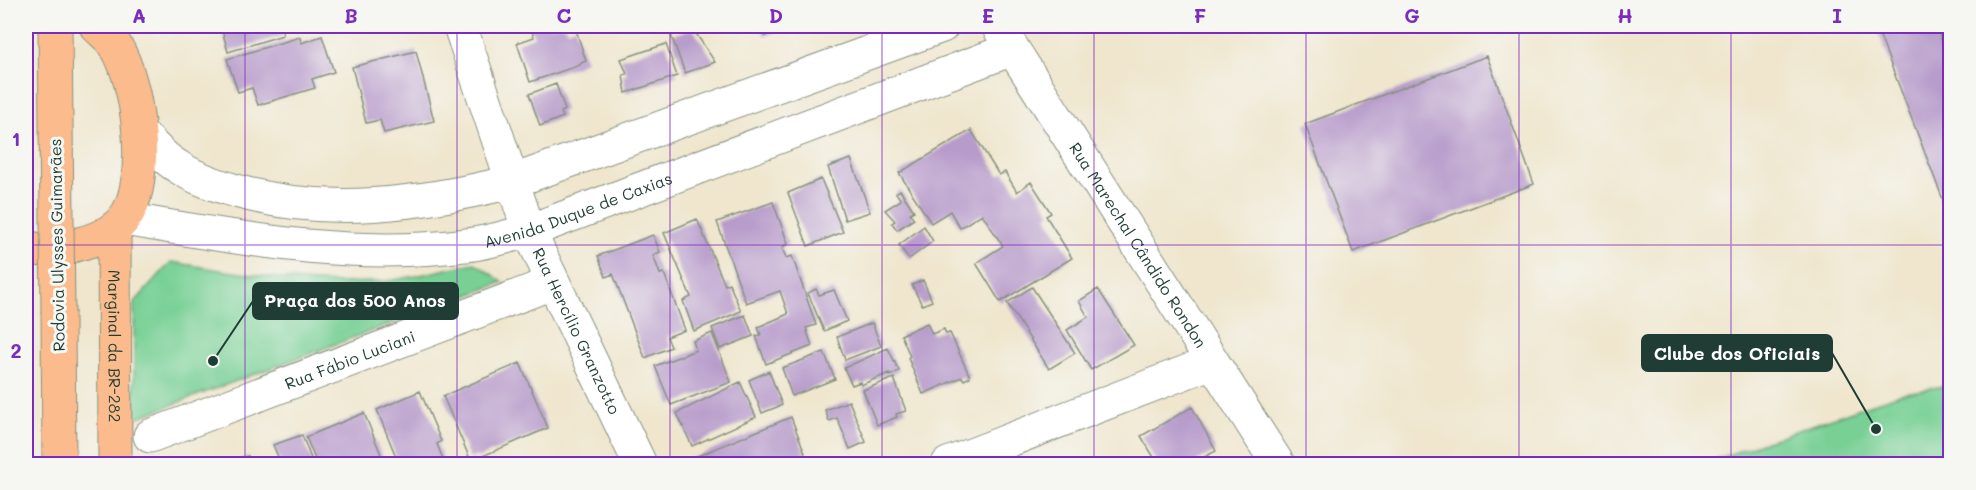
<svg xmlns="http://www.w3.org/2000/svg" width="1976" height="490" font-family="Mali,sans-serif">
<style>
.green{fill:#78d095;stroke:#4c8664;stroke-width:1.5}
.building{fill:#b79bcb}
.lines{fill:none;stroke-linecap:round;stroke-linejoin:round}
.minor-casing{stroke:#879280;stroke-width:35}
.major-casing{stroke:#879280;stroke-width:35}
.highway-casing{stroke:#879280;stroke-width:35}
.minor{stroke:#fff;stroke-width:33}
.major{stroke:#fbbb8c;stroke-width:33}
.highway{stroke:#fbbb8c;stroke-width:33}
.highway-bridge-casing{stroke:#879280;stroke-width:35;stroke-linecap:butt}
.highway-bridge{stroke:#fbbb8c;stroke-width:33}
.grid{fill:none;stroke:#7b2cbf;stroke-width:1.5;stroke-opacity:0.55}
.labels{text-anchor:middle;stroke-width:6;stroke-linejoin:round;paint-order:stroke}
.street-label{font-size:16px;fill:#1f3d34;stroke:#f6f6f2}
.leader{fill:none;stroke:#1f3d34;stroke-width:2}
.callout-dot{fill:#1f3d34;stroke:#f6f6f2;stroke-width:2}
.callout{fill:#1f3d34;stroke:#1f3d34;stroke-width:2}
.callout-label{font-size:18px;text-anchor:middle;font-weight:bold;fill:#fff}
.neatline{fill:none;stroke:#7b2cbf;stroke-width:2}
.grid-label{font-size:20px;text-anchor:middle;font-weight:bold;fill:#7b2cbf}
</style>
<rect width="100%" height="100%" fill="#f6f6f2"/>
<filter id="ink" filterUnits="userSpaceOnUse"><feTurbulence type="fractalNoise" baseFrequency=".0167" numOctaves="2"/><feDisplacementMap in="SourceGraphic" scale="12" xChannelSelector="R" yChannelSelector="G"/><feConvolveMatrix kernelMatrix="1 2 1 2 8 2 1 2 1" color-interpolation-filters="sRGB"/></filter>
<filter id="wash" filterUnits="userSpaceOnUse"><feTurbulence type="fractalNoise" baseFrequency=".008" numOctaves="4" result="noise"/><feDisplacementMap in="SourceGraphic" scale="24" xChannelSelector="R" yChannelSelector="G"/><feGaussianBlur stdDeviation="1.35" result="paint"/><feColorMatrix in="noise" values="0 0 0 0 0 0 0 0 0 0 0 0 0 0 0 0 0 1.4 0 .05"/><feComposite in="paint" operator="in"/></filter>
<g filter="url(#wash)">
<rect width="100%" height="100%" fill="#efe6cd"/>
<path class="green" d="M171,262c70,11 143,26 214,19 30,-3 61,-13 90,-18l28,19 -369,137v-116z
M1950,385v79h-248l198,-70z"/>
<g id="blocks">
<path class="building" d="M221,26h70l-9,3 1,6 -55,17z
M530,26h34l4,4 7,-3 11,34 -7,3 1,1 -50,17 -13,-39 17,-6z
M760,26h30l-25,10z
M1876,26h60l14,38v154z
M693,29l22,33 -30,11 -14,-38z
M322,36l12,36 -22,7 3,9 -57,17 -6,-17 -14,4 -11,-33 73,-22 1,6z
M666,44l11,32 -51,17 -3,-18 4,-1 -6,-15z
M416,51l18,70 -50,12 -4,-13 -14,3 -14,-56z
M1487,56l47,128 -181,68 -48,-128z
M556,84l9,26 -4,2 2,5 -23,9 -11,-32z
M971,130l28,45 6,-3 12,20 14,-10 20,31 -5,3 26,42 -72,44 -24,-39 27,-17 -21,-32 -22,14 -10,-17 -19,12 -32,-50z
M851,159l19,53 -25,8 -17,-53z
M821,179l22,53 -35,14 -20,-53z
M900,190l14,21 -4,2 4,6 -17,11 -5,-7 3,-2 -10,-11 16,-10 -5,-7z
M773,202l15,42 -6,3 4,11 6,-2 24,69 -10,3 6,18 -46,18 -10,-28 5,-1 -3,-8 30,-13 -8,-23 -34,12 -29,-81z
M697,219l28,66 4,-2 12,28 -47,20 -11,-30 8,-4 -27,-64z
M924,226l9,15 -24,18 -10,-14z
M653,235l7,17 -7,3 7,19 4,-1 21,57 -18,7 4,10 -26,11 -32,-84 -7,3 -8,-21z
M923,280l9,21 -10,4 -10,-20z
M1032,287l43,66 -26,16 -42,-66z
M816,289l3,6 15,-5 13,31 -23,10 -16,-38z
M1098,289l36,56 -43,25 -24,-40 21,-13 -9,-16z
M745,315l8,21 -33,13 -8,-21z
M872,323l9,23 -36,14 -8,-23z
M927,323l5,11 12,-5 2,5 4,-1 20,44 -6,3 -2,-3 -39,17 -15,-36 2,-2 -9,-21z
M712,333l19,49 -60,23 -16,-39 41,-16 -3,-9z
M888,348l11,23 -9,5 -1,-3 -28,12 -1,-3 -8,3 -8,-17z
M824,352l11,27 -43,17 -10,-28z
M520,363l28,65 -70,30 -1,-2 -7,3 -27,-63z
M769,371l13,34 -20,8 -13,-33z
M894,378l12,33 -10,3 1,3 -20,8 -14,-35z
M740,382l16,35 -64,29 -15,-33z
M420,391l21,50 -4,3 8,20h-46l-22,-54z
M849,401l17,41 -16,7 -13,-31 -8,3 -4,-11z
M1192,407l24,44 -25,13h-33l-17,-28z
M364,413l21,51h-68l-11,-27z
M791,417l14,36 -28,11h-87l-2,-4z
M302,435l11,29h-32l-8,-19z
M248,456l3,8h-23z"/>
</g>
</g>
<g filter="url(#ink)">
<use href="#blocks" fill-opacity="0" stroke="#879280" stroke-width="1.5"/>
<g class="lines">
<defs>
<g id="minor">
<path id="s1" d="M460,26l69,205 111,233"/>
<path id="s2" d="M998,26l280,438"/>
<path d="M139,132c12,11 24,26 38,34 17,12 39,19 59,25 90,26 185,13 275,-9l431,-156"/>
<path id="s3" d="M124,219c115,19 225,41 342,26 21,-2 42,-9 63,-14l483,-182"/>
<path id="s4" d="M150,436l402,-153"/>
<path d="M948,464l264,-102"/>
</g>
<g id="major">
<path id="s5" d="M114,228l1,236"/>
<path d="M26,247c16,5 37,2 53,-3 16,-4 33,-11 44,-24 29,-35 16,-139 -8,-175 -5,-7 -13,-13 -19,-19"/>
</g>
<path id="highway" d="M58,314l1,150"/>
</defs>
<use href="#minor" class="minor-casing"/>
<use href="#major" class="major-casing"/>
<use href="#highway" class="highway-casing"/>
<use href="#minor" class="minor"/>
<use href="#major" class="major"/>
<use href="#highway" class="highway"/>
<defs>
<path id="highway-bridge" d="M55,26l3,288"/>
</defs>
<use href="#highway-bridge" class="highway-bridge-casing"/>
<use href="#highway-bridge" class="highway-bridge"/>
</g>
</g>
<path class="grid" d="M245,26v438M457,26v438M670,26v438M882,26v438M1094,26v438M1306,26v438M1519,26v438M1731,26v438M26,245h1924"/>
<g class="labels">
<g class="street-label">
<text dy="6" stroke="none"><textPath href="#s3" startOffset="462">Avenida Duque de Caxias</textPath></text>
<text transform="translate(57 245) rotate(-91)" y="6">Rodovia Ulysses Guimarães</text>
<text dy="6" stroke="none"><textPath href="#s2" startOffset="260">Rua Marechal Cândido Rondon</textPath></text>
<text dy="6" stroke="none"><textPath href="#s1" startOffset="327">Rua Hercílio Granzotto</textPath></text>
<text dy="6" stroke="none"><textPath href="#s5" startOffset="118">Marginal da BR-282</textPath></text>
<text dy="6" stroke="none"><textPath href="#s4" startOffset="214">Rua Fábio Luciani</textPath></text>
</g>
</g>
<path class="leader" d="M213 361L253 301M1876 429L1832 353"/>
<g class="callout-dot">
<circle cx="213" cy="361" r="6"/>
<circle cx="1876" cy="429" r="6"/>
</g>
<g class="callout">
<rect x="253" y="283" width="205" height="36" rx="6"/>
<rect x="1642" y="335" width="190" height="36" rx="6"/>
</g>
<g class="callout-label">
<text x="355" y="307">Praça dos 500 Anos</text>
<text x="1737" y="360">Clube dos Oficiais</text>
</g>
<rect width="1976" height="490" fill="none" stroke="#f6f6f2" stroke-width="66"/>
<rect x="33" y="33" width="1910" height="424" class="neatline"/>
<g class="grid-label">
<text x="139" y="23">A</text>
<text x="351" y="23">B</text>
<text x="564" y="23">C</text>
<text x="776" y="23">D</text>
<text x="988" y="23">E</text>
<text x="1200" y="23">F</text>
<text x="1412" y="23">G</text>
<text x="1625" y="23">H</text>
<text x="1837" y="23">I</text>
<text x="16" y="146">1</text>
<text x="16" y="358">2</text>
</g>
</svg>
